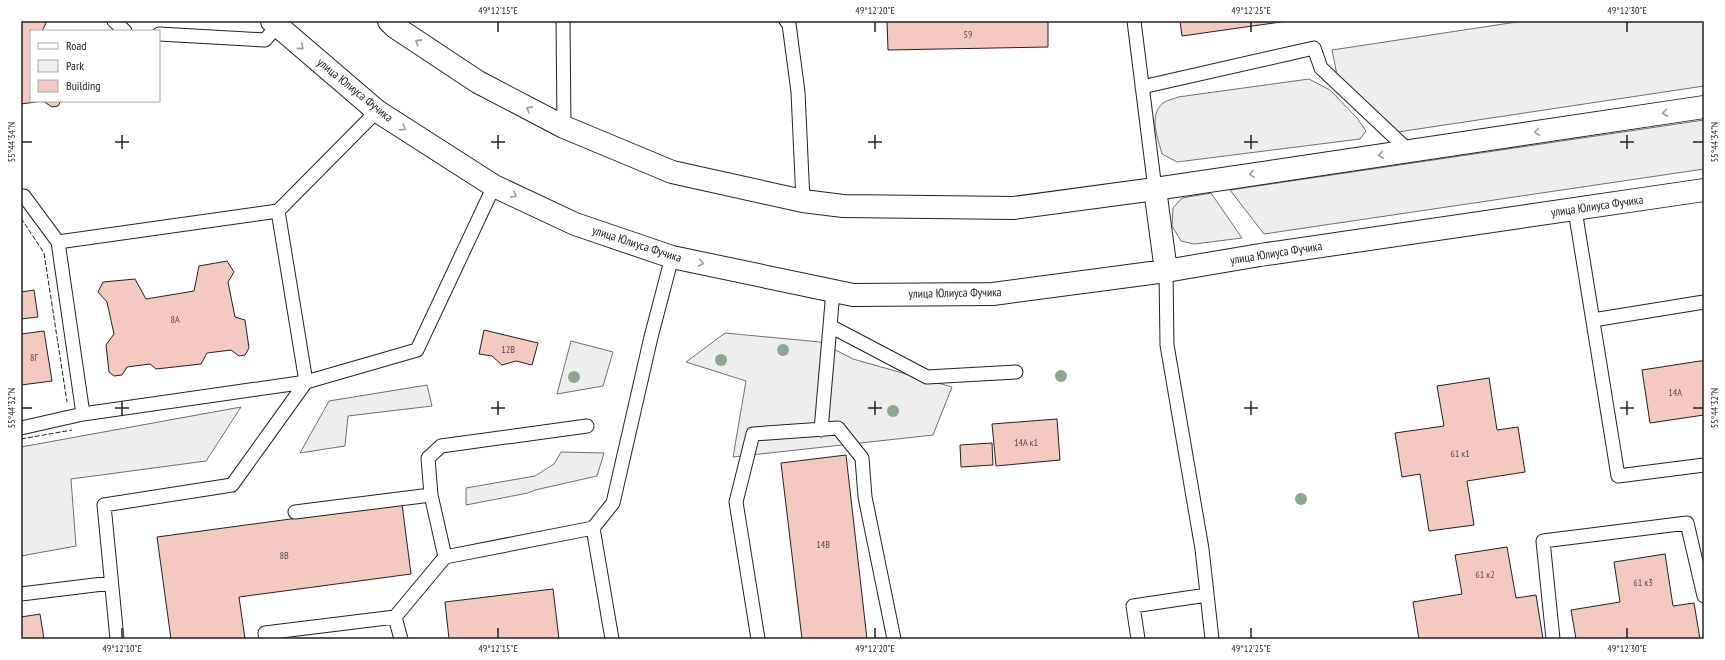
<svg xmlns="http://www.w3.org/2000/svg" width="1725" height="660" font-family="'PT Sans Narrow',sans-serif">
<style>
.green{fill:#eee;stroke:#6f6f6f}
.building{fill:#f3c9c0;stroke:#222}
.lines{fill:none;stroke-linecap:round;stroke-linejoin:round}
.service-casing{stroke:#222;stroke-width:15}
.secondary-casing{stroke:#222;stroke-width:24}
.service{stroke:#fff;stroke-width:13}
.secondary{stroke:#fff;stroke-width:22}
.fence{stroke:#222;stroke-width:1;stroke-dasharray:5 2;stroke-linecap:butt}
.tree{fill:#8da692}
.oneway{stroke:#9c9c9c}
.ticks{fill:none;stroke:#222;stroke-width:1.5}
.labels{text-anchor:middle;stroke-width:3;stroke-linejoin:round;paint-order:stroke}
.number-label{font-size:10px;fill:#564c4a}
.street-label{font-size:12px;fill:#222;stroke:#fff}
.neatline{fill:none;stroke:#222;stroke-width:1.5}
.ticks-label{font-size:10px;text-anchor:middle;fill:#222}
</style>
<rect width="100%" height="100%" fill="#fff"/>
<path class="green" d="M1523,21h181v65l-306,46 -61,-57 -5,-25z
M1309,79l21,11 27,28 9,13 -6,8 -183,23 -15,-8c-4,-16 -14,-38 1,-51 4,-3 11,-4 15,-6z
M1704,120v49l-440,65 -34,-44z
M1211,193l31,45 -48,6 -13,-3 -9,-15 1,-18 9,-10z
M725,333l95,9 33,17 99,28 -19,48 -200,22 13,-76 -60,-19z
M571,341l42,11 -10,34 -46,8z
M427,385l5,21 -84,10 -3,30 -45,7 29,-52z
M241,407l-35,54 -135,18 5,67 -55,10v-109z
M561,452l43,1 -7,23 -62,14 -7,3 -62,12v-17l69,-12 19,-12z"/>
<path class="building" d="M21,21h24l1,2 -4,8h-11v70h30l-3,5 -6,1 -9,-6 -22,3z
M887,21h161v26l-160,3z
M1180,21h108l-106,15z
M227,261l7,11 -6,10 7,35 10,3 4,28 -4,7 -6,1 -8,-6 -24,3 -6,11 -45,5 -6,-5 -23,3 -5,8 -8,1 -5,-4 -3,-27 8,-11 -7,-32 -9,-10 5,-10 32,-3 11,20 48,-8 5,-25z
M34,290l4,27 -17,2v-27z
M484,330l54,13 -6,22 -16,-4 -14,4 -10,-9 -13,-2z
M44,331l8,50 -31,4v-51z
M1700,361h4v54l-54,8 -8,-53z
M1489,378l8,52 21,-3 7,45 -58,9 7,44 -45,6 -9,-57 -18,3 -7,-44 49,-7 -7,-40z
M1057,419l3,41 -64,6 -4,-42z
M992,443l1,22 -32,2 -1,-22z
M846,455l21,184h-65l-21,-176z
M402,504l9,70 -172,23 6,42h-74l-14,-102z
M1507,547l9,51 20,-3 7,44h-124l-6,-37 49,-8 -7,-39z
M1665,554l8,52 21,-3 6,36h-124l-5,-29 49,-8 -6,-40z
M553,589l6,50h-110l-4,-37z
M40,614l4,25h-23v-22z"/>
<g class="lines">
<defs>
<path id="service" d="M114,21l11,10
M563,21l1,106
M786,21l3,3 9,68 5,109
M1134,21l21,168
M159,34l106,6 12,-14
M1142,87l172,-39 7,20 88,83
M21,196h3l34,46 25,172
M1575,210l43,266 86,-11
M58,242l220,-31 99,-100
M1166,271l1,74 35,204 10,90
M1593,320l111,-18
M830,326l97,51 89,-5
M587,426l-146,20 -13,12 3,37 14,62 148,-29 19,111
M21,428l62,-14 223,-32 111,-32 77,-164
M821,430l12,-139
M295,512l136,-17
M593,528l20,-25 38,-166 21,-80
M21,594l90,-11
M395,617l6,22
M117,639l-13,-134 128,-20 74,-103 -28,-171
M266,639l-1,-6 130,-16 50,-60
M758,639l-22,-137 17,-68 85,-6 24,30 3,39 29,142
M1138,639l-5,-33 74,-11
M1553,639l-10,-98 144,-18 17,73"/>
<path id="secondary" d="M272,21l105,90 117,75 81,38 97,33 181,38 140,-1 173,-23 94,-16 444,-65
M389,21l6,6 83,55 86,45 108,45 131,29 40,5 171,2 141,-19 549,-82
M1155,189l11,82"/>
</defs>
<use href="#service" class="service-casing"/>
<use href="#secondary" class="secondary-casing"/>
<use href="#service" class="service"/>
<use href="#secondary" class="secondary"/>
<path class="fence" d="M21,218l23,35 23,149
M21,439l51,-9"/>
</g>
<g class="tree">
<circle cx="783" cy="350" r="6"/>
<circle cx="721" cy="360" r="6"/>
<circle cx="1061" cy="376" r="6"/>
<circle cx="574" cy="377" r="6"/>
<circle cx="893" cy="411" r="6"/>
<circle cx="1301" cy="499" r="6"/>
</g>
<defs><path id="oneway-chevron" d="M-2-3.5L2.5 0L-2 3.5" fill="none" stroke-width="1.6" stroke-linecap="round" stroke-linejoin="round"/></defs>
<g class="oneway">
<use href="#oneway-chevron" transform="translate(418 42) rotate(-147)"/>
<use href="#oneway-chevron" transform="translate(301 47) rotate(40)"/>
<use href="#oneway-chevron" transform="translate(529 109) rotate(-152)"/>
<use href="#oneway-chevron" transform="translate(1665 113) rotate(172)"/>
<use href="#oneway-chevron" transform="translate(403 128) rotate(33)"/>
<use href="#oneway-chevron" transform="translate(1537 132) rotate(172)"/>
<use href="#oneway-chevron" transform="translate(1381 155) rotate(172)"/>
<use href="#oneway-chevron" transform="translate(1252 174) rotate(172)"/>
<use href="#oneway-chevron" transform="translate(514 195) rotate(25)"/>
<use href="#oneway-chevron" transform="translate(701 263) rotate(12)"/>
</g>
<path class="ticks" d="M498,22v10M875,22v10M1251,22v10M1627,22v10M122,135v14M498,135v14M875,135v14M1251,135v14M1627,135v14M22,142h10M115,142h14M491,142h14M868,142h14M1244,142h14M1620,142h14M1693,142h10M122,401v14M498,401v14M875,401v14M1251,401v14M1627,401v14M22,408h10M115,408h14M491,408h14M868,408h14M1244,408h14M1620,408h14M1693,408h10M122,628v10M498,628v10M875,628v10M1251,628v10M1627,628v10"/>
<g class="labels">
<g class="number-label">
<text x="968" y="38">59</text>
<text x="175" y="323">8А</text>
<text x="508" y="353">12В</text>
<text x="34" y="361">8Г</text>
<text x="1675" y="396">14А</text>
<text x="1026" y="446">14А к1</text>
<text x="1460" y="457">61 к1</text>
<text x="823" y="548">14В</text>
<text x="284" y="559">8В</text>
<text x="1485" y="578">61 к2</text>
<text x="1643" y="586">61 к3</text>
</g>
<g class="street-label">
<text transform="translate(355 90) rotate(39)" y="4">улица Юлиуса Фучика</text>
<text transform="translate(1597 206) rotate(-8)" y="4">улица Юлиуса Фучика</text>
<text transform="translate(637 244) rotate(18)" y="4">улица Юлиуса Фучика</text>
<text transform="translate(1276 253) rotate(-9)" y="4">улица Юлиуса Фучика</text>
<text transform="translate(955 293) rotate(-1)" y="4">улица Юлиуса Фучика</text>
</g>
</g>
<rect width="1725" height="660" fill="none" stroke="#ffffff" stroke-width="44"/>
<rect x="30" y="30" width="130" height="72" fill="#ffffff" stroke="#a7a7a7"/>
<rect x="38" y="43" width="20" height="6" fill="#ffffff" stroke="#a7a7a7"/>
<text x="66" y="50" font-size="12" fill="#222222">Road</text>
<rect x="38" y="60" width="20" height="12" fill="#eeeeee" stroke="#a7a7a7"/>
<text x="66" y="70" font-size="12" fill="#222222">Park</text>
<rect x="38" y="80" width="20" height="12" fill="#f3c9c0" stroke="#a7a7a7"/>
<text x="66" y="90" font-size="12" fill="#222222">Building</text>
<rect x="22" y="22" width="1681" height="616" class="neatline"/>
<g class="ticks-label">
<text x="498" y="14">49°12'15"E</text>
<text x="875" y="14">49°12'20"E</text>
<text x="1251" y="14">49°12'25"E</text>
<text x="1627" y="14">49°12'30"E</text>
<text transform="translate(11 142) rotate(-90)" y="4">55°44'34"N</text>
<text transform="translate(1714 142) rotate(-90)" y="4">55°44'34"N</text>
<text transform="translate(11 408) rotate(-90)" y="4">55°44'32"N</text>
<text transform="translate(1714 408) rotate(-90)" y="4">55°44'32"N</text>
<text x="122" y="652">49°12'10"E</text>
<text x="498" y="652">49°12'15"E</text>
<text x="875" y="652">49°12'20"E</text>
<text x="1251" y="652">49°12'25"E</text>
<text x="1627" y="652">49°12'30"E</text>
</g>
</svg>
